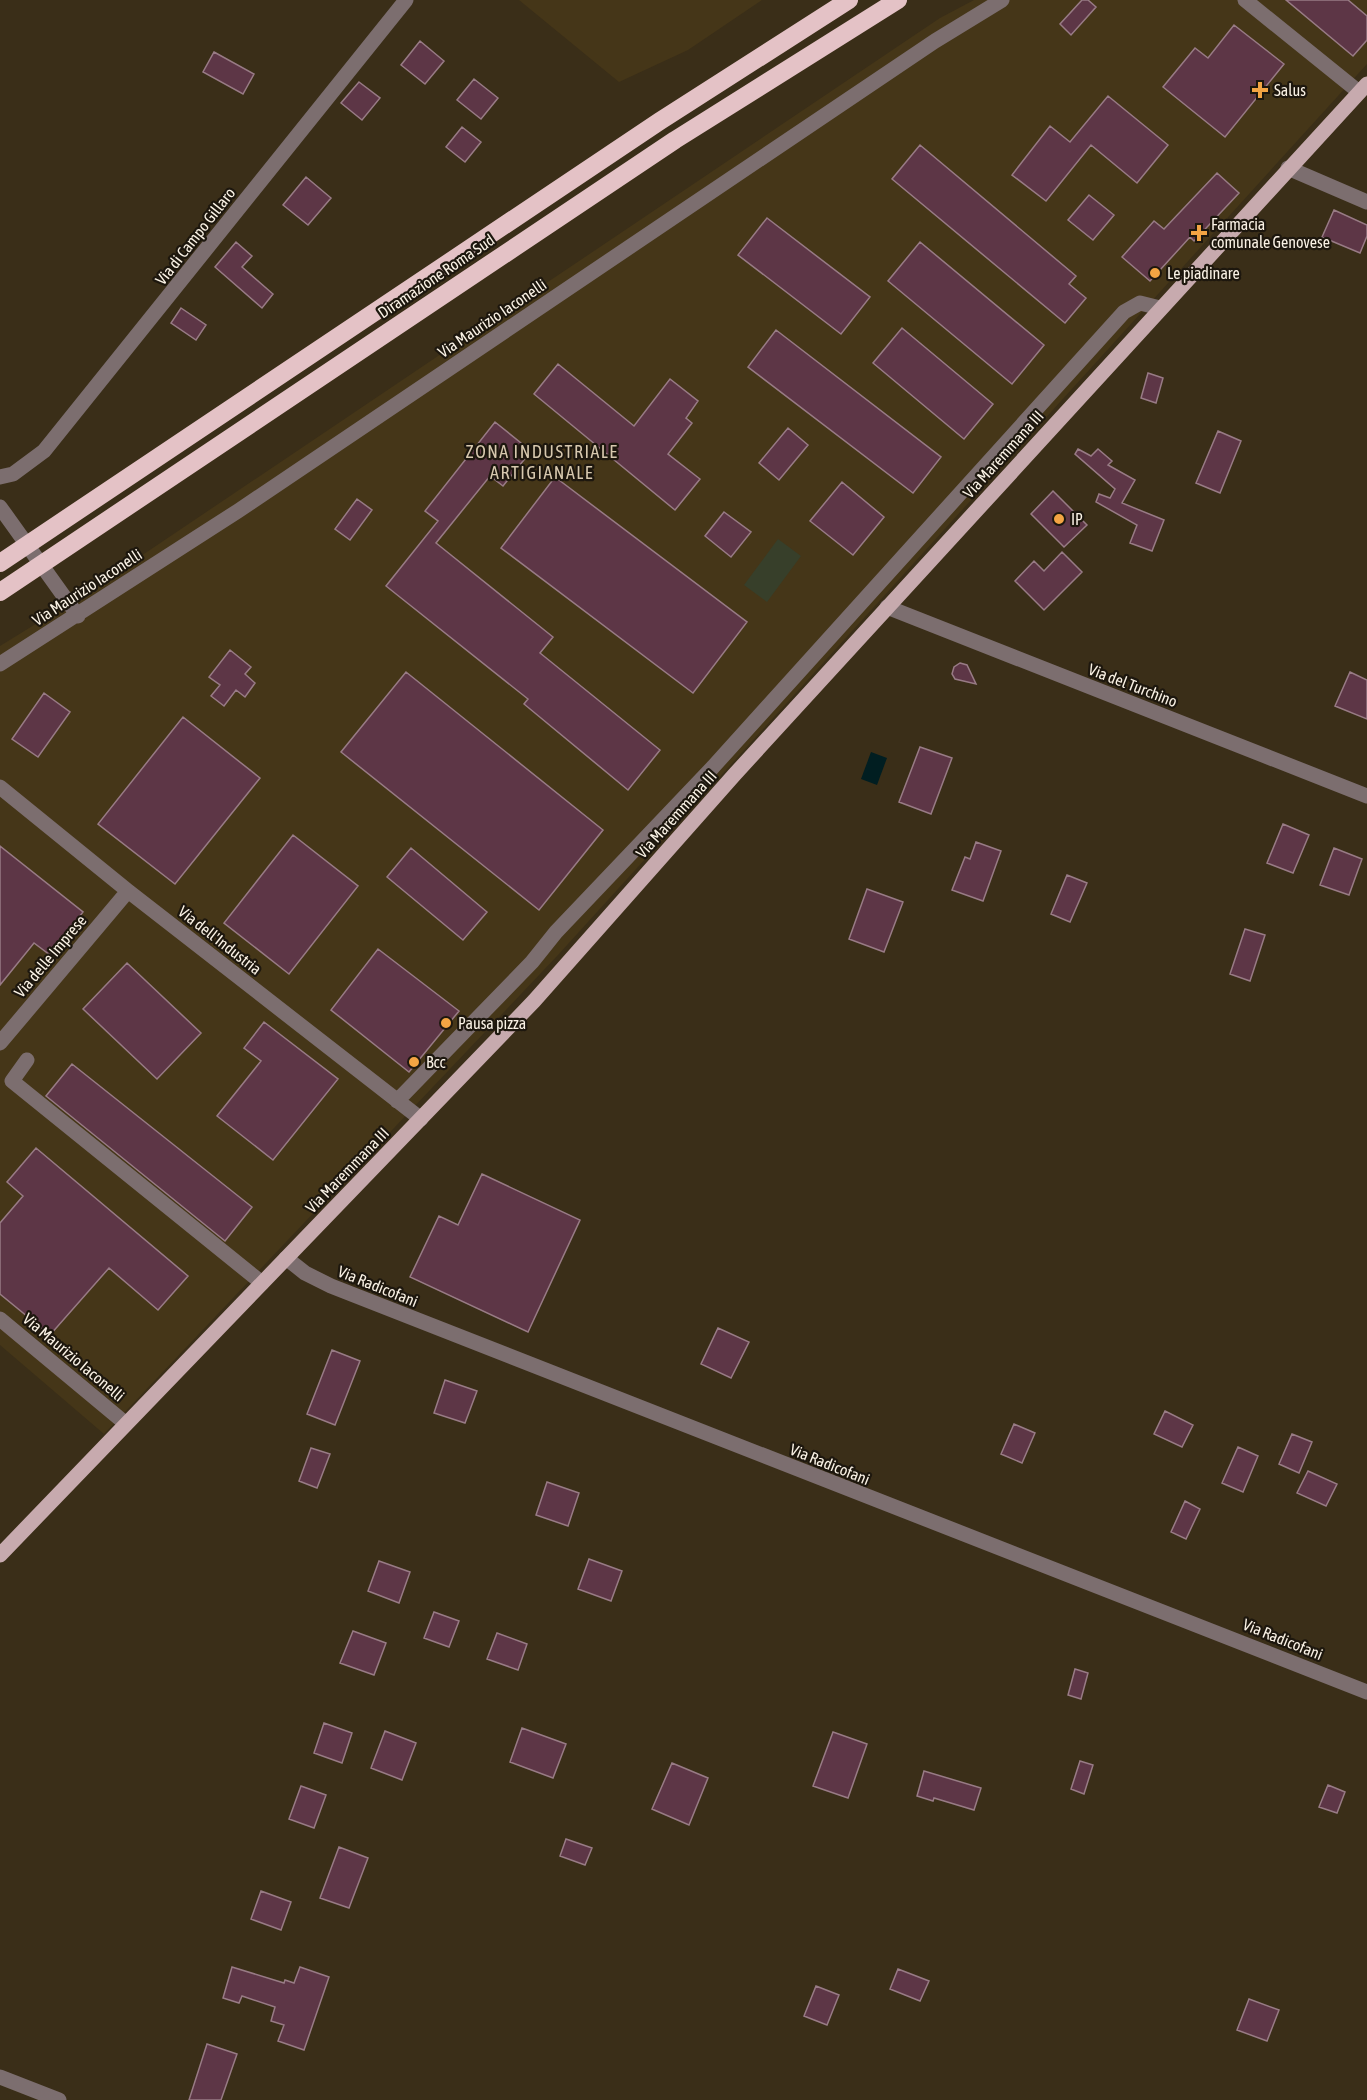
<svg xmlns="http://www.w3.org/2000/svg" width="1367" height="2100" font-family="'Asap Condensed',sans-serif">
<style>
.built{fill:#453618}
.green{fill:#373f2a}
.water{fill:#011e21}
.building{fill:#5d3646;stroke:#987b85;stroke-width:1.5}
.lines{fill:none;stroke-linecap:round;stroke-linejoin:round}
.minor{stroke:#7c6e6f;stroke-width:15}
.major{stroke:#c7aaae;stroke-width:15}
.highway{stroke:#e4c2c6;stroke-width:18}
.poi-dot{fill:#f3a443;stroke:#1d170e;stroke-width:2}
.labels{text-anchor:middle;stroke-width:4.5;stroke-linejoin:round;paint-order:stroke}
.poi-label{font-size:16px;fill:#faf2e5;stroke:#1d170e;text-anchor:start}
.street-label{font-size:16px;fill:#faf2e5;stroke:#1d170e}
.neighbourhood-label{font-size:18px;letter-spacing:1.5px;fill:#d7c8ae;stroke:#1d170e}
</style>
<rect width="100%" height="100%" fill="#3a2e18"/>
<path class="built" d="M519,0h243l-74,50 -69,32z
M974,0h393v64l-809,891 -454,479 -104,-89v-699l86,-53 854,-575z"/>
<path class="green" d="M778,539l23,17 -34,46 -23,-17z"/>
<path class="water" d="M871,752l16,6 -10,27 -16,-6z"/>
<path class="building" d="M1082,0h6l8,7 -25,28 -11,-11z
M1286,0h62l19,16v24l-14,16z
M1234,25l50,39 -59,73 -62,-50 32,-39 13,10z
M420,41l24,20 -19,23 -24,-19z
M214,52l40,22 -11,20 -40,-22z
M474,79l24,19 -17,21 -24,-19z
M359,82l21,16 -18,22 -21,-17z
M1108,96l60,49 -31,38 -46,-38 -45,56 -34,-26 38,-49 20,16z
M462,127l19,15 -16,20 -19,-15z
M920,145l156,131 -7,8 17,14 -21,25 -173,-144z
M1217,173l22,20 -45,48 -4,-4 -40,44 -28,-24 32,-36 10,8z
M306,177l25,21 -23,27 -25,-20z
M1089,195l25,20 -21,25 -25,-20z
M1334,210l33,15v11l-7,17 -38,-16z
M767,218l103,79 -29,37 -103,-79z
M236,242l16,14 -10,11 31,27 -11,14 -47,-41z
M920,242l124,103 -32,39 -124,-103z
M181,308l25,17 -10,15 -25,-17z
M902,328l91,76 -29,35 -91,-76z
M776,330l165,127 -28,36 -165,-126z
M558,364l76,62 36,-47 28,22 -12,17 6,5 -24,31 32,25 -25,31 -141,-116z
M1148,373l15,5 -7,25 -15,-5z
M495,422l36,29 -28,35 -13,-10 -54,67 117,94 -13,16 120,97 -32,40 -104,-86 4,-5 -142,-113 52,-65 -13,-10z
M788,428l20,17 -29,35 -20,-17z
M1218,431l23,10 -21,52 -24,-10z
M1078,449l13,7 7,-7 14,12 -4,4 27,15 -13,23 42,17 -12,31 -22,-8 7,-18 -41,-23 3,-8 11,4 5,-9 -40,-35z
M555,477l192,145 -54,71 -192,-145z
M842,482l42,35 -31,38 -43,-34z
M1053,491l34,34 -23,22 -33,-33z
M357,499l15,11 -22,30 -15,-11z
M724,512l27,20 -20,25 -26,-21z
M1062,552l20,20 -38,38 -29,-29 19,-20 10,10z
M230,650l21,17 -6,7 10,9 -10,14 -9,-7 -12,16 -13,-10 9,-11 -11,-8z
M960,663l7,2 9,19 -21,-5 -3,-5 2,-7z
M406,672l197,158 -64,80 -198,-158z
M1350,672l17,8v39l-32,-13z
M44,693l26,19 -32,45 -26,-18z
M183,717l77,61 -85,106 -77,-60z
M920,747l32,11 -21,56 -32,-12z
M1283,824l26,11 -16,38 -26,-10z
M293,835l65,51 -69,88 -65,-51z
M976,842l25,9 -18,50 -31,-11 13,-33 5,2z
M0,846l83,66 -33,43 -16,-12 -34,42z
M411,848l76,64 -24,28 -76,-63z
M1334,848l28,11 -13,36 -29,-10z
M1067,875l20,8 -17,39 -19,-8z
M867,889l36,13 -19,50 -35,-13z
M1245,929l20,6 -15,46 -20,-7z
M378,949l81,62 -50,61 -78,-62z
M127,963l74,70 -44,46 -74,-70z
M264,1022l74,57 -65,81 -56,-44 44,-55 -17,-13z
M72,1064l180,143 -27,34 -179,-145z
M36,1148l152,128 -30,34 -49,-42 -59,67 -50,-41v-71l23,-27 -16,-14z
M482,1174l98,46 -52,112 -118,-55 29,-61 19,9z
M718,1328l31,14 -18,36 -30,-14z
M332,1350l28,11 -25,64 -28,-11z
M445,1380l32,11 -12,32 -31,-10z
M1165,1411l28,14 -11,22 -28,-13z
M1014,1424l21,9 -13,30 -21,-9z
M1292,1434l20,8 -13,31 -20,-9z
M1238,1447l20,9 -15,36 -21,-9z
M311,1448l19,6 -13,34 -18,-7z
M1308,1471l29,13 -11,22 -29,-13z
M547,1482l32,11 -11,33 -32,-11z
M1185,1501l15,8 -14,30 -15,-7z
M589,1559l33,12 -11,30 -33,-12z
M379,1561l31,11 -11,31 -31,-12z
M434,1612l25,9 -10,26 -25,-9z
M353,1631l33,12 -12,32 -34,-12z
M497,1633l30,11 -9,26 -31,-11z
M1075,1669l13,4 -7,26 -13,-4z
M324,1723l28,10 -10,30 -28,-10z
M522,1728l44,16 -13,34 -43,-16z
M385,1731l31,12 -14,37 -31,-12z
M833,1732l34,12 -19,54 -35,-12z
M1080,1761l13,4 -9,29 -13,-5z
M672,1763l36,15 -19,47 -37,-16z
M924,1771l57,17 -7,22 -40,-12 -1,3 -16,-5z
M1328,1785l17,7 -8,21 -18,-6z
M301,1786l25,9 -12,33 -25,-9z
M566,1839l26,9 -7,17 -25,-9z
M339,1847l29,11 -19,50 -29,-10z
M261,1891l30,11 -10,28 -30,-11z
M232,1967l52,16 1,-3 9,3 6,-16 29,10 -25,73 -26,-9 6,-16 -13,-4 4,-14 -33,-11 -3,7 -16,-5z
M898,1969l31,12 -9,20 -30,-12z
M816,1986l23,9 -12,30 -23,-9z
M1249,1999l30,11 -12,31 -30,-11z
M207,2044l30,10 -16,46h-32z"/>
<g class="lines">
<path class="minor" d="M1245,0l114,92
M1288,168l79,34
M0,477l13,-3 31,-23 362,-451
M0,507l78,109
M887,607l480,189
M0,664l238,-153 697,-470 67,-41
M0,787l128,104 293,228
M0,1043l128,-152
M27,1060l-15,21 250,202
M397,1101l135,-139 24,-30 157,-165 411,-455 16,-9 20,5
M286,1258l19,15 26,13 1036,406
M0,1319l125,104
M0,2077l59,23"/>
<path class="major" d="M0,1555l534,-554 201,-227 632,-690"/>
<path class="highway" d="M0,563l660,-442 189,-121
M0,592l675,-452 223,-140"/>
</g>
<g class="poi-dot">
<path d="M1257 81h6v6h6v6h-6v6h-6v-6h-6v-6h6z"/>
<path d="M1196 224h6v6h6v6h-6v6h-6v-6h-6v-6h6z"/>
<circle cx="1155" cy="273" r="6"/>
<circle cx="1059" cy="519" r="6"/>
<circle cx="446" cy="1023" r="6"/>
<circle cx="414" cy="1062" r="6"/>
</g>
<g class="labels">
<g class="poi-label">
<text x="1274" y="96">Salus</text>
<text x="1211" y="230">Farmacia<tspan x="1211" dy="18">comunale Genovese</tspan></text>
<text x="1167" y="279">Le piadinare</text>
<text x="1071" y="525">IP</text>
<text x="458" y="1029">Pausa pizza</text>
<text x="426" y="1068">Bcc</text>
</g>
<g class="street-label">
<text transform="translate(195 236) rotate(-52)" y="6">Via di Campo Gillaro</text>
<text transform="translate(436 276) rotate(-34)" y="6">Diramazione Roma Sud</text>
<text transform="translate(492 318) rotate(-34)" y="6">Via Maurizio Iaconelli</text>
<text transform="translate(1003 454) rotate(-48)" y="6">Via Maremmana III</text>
<text transform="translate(87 587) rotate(-33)" y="6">Via Maurizio Iaconelli</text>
<text transform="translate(1133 685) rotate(21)" y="6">Via del Turchino</text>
<text transform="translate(676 814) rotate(-48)" y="6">Via Maremmana III</text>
<text transform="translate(220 940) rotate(38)" y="6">Via dell'Industria</text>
<text transform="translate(50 956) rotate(-50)" y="6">Via delle Imprese</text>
<text transform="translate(347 1170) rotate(-46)" y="6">Via Maremmana III</text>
<text transform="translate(378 1286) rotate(22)" y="6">Via Radicofani</text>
<text transform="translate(74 1357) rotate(40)" y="6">Via Maurizio Iaconelli</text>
<text transform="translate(830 1464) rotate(22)" y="6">Via Radicofani</text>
<text transform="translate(1283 1639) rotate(22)" y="6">Via Radicofani</text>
</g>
<g class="neighbourhood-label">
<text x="542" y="458">ZONA INDUSTRIALE<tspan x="542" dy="21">ARTIGIANALE</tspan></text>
</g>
</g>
</svg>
